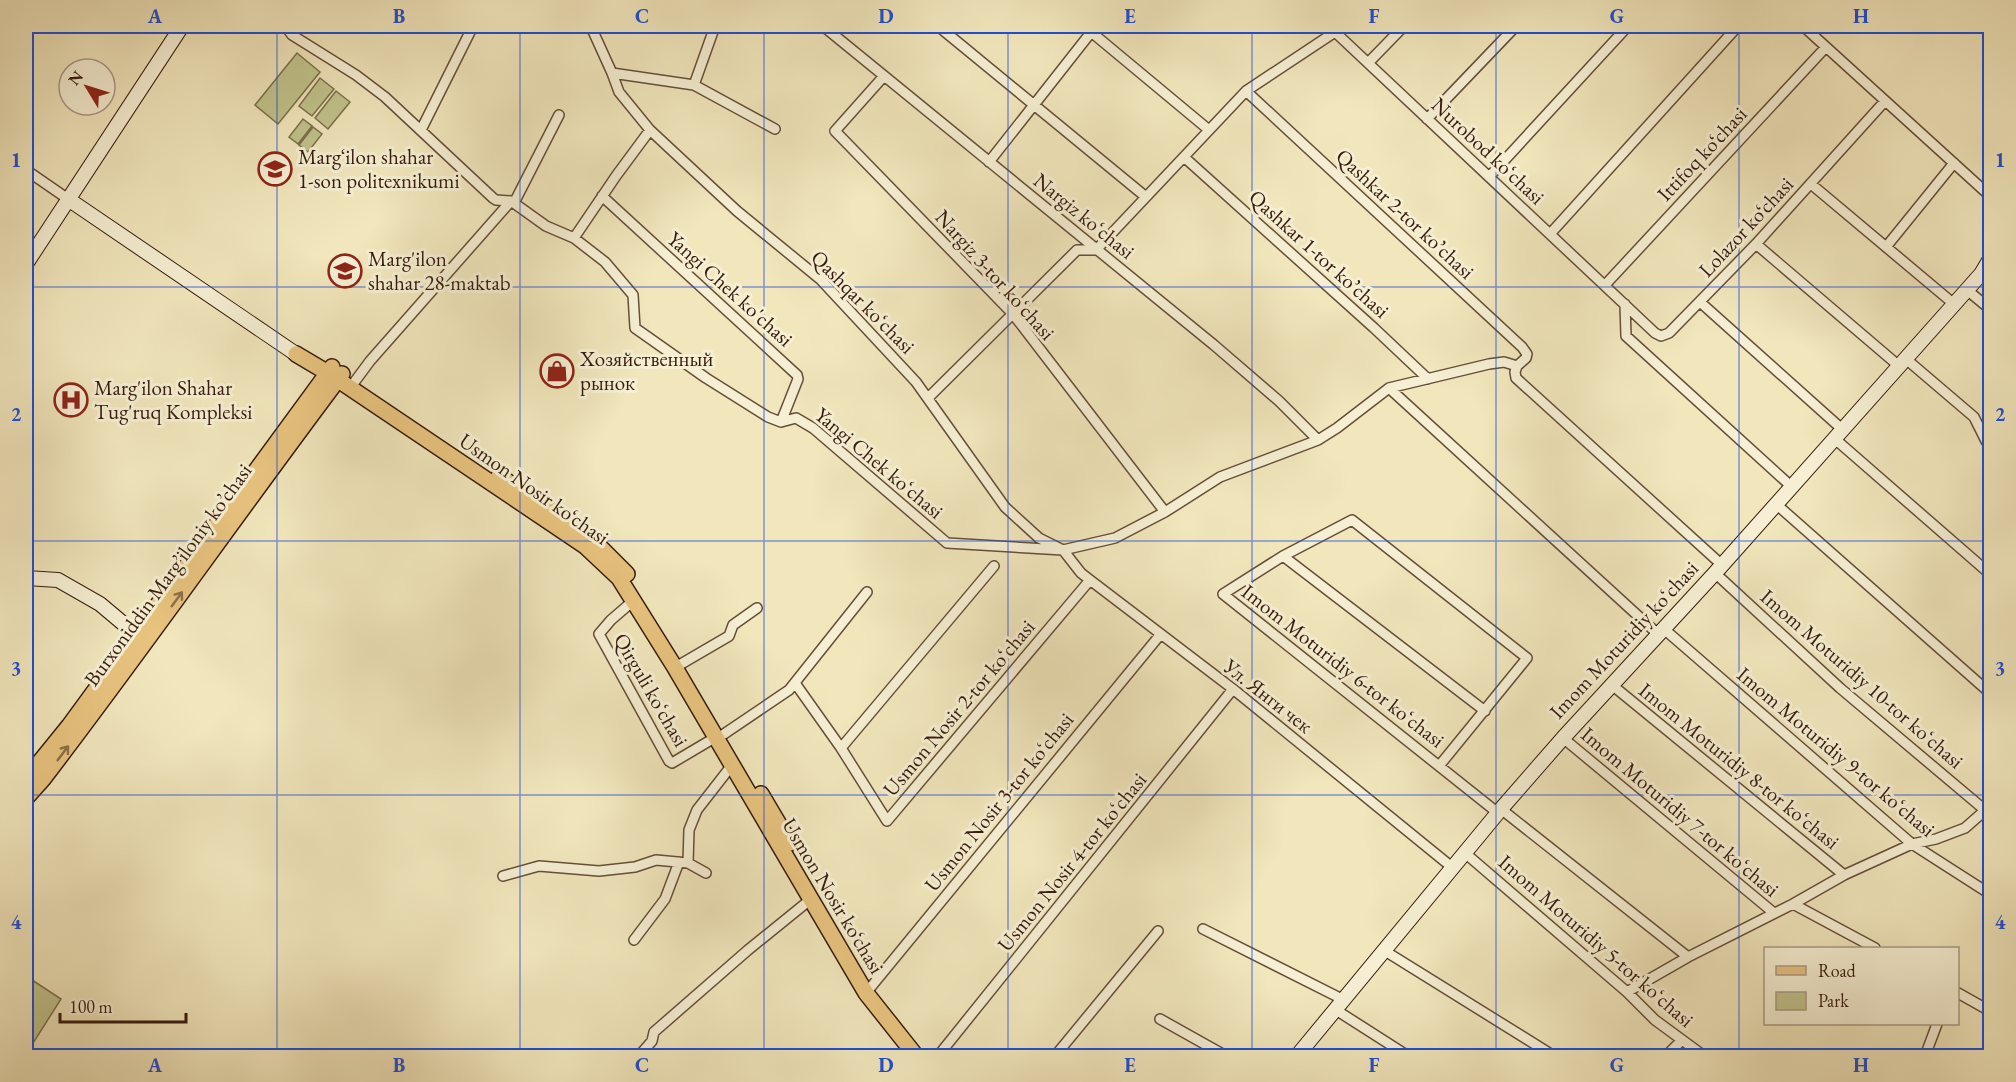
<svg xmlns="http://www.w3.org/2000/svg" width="2016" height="1082" font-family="'EB Garamond',serif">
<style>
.green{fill:#c1c38c;stroke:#7c6f4d;stroke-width:1.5}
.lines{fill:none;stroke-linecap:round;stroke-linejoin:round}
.street-casing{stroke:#654e3a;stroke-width:12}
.secondary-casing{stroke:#361b0e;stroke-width:16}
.primary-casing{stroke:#361b0e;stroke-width:18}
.street{stroke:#f6efd3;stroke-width:9}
.secondary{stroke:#f6efd3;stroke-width:14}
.primary{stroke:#e8c37e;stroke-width:15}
.oneway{stroke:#8f6f46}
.grid{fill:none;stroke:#1d4ed8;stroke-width:1.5;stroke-opacity:0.55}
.labels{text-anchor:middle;stroke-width:6;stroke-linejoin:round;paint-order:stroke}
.street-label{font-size:21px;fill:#361b0e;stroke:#f6efd3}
.poi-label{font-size:21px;fill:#361b0e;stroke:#f6efd3;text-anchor:start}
.neatline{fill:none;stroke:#1d4ed8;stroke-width:2}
.grid-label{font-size:20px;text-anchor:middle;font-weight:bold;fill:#1d4ed8}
</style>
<rect width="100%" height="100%" fill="#f1e6bc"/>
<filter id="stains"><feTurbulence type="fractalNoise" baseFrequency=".00333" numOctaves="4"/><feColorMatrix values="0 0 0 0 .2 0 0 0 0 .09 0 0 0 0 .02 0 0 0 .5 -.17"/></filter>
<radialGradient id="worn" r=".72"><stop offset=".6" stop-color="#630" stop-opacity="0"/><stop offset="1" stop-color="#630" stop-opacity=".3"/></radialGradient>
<path class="green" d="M297,53l23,19 -42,52 -23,-19z
M320,78l14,11 -22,27 -13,-10z
M336,91l14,11 -22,27 -13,-11z
M303,119l9,7 -14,18 -9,-7z
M313,127l9,7 -14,18 -9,-7z
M26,976l35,23 -31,49 -4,-3z"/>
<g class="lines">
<defs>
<path id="street" d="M291,26l-2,5 3,4 64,40 29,22 108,101 3,2 15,1 35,25 28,12 31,24 28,33 2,33 71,50 62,39 13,5 15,-4 17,10 134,115 116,7 52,-12 50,-26 55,-35 98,-37 19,-12 52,-40 100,-24 15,-2 13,4
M593,26l-1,3 20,44 7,19 31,38 87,81 83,68 96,103 89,125 34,31 24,12 18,23 9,7 143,109 220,179
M823,26l391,319 65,56 39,39
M938,26l208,171
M1084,26l125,104
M1324,26l11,6 320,301 6,3 8,-3 87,-89 129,-143
M1803,26l187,170
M26,32l4,-6
M1368,63l36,-37
M612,73l82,12 21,-59
M884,76l-49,55 178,183 152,198
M694,85l81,44
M1246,91l276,256 5,7 -1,4 -9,8
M1427,119l89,-93
M421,130l52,-104
M1184,157l190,171 54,51
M989,162l107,-136
M26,170l42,29
M1489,177l139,-151
M1811,184l143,120
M602,196l195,179 1,4 -17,43
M514,203l45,-88
M1550,234l188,-208
M574,238l42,-62 34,-46
M1756,244l143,122
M1886,247l68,-84
M1605,285l221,-238
M1967,290l23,19
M1700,302l143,128
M1625,304l1,32 166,151
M1906,359l68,58 12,24 4,3
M1517,366l-2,6 1,6 206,187
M350,388l20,-27 141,-160
M1389,388l270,247
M928,398l149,-148h19l150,-159 89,-59
M1835,439l155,135
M1776,504l214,189
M1283,556l202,155
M1715,573l125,115 146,123
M633,601l-22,19 -12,14 70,127 3,2 44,-26
M1664,629l248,215 78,50
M681,664l48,-28 4,-11 24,-17
M795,683l46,65 46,73 203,-241
M1612,685l232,190
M724,734l65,-44 78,-98
M1563,738l211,175
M841,748l153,-182
M1439,766l88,-108 -175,-138 -69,36 -60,38 275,219
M1501,809l187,148
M1465,853l162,139 28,28 49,36
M688,863l18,10
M503,876l36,-10 60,5 36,-4 21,-7 32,3 1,-33 8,-20 35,-45
M1793,904l82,44
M1203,929l141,71
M634,940l31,-41 14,-37
M1385,951l169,105
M1627,992l61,-35 105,-53 51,-29 68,-31 24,-5 29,-11 25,-22
M866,993l294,-358
M1958,993l32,18
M1336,1010l72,46
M1160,1019l66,37
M639,1056l13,-15 2,-9 94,-82 63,-51
M938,1056l295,-367
M1055,1056l103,-125
M1666,1056l16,-16
M1925,1056l12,-32"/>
<path id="secondary" d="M68,199l228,155
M26,264l156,-238
M26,578l32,2 42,24 25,21 10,11
M1297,1056l204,-247 62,-71 152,-165 266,-299 9,-15"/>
<path id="primary" d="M296,354l32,19 257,173 34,32 55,88 192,327 50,63
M499,476l90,60 38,38
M26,779l43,-53 263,-359
M761,794l29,49
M26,798l17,-19c102,-133 198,-271 299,-405"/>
</defs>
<use href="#street" class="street-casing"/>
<use href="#secondary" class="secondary-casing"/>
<use href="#primary" class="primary-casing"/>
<use href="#street" class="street"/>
<use href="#secondary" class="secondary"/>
<use href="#primary" class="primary"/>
</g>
<defs><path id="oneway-shaft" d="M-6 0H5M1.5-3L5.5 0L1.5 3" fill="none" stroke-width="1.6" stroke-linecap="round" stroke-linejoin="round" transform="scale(1.5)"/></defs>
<g class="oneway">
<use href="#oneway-shaft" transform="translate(177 599) rotate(-54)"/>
<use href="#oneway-shaft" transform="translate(63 753) rotate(-53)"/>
</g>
<path class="grid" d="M277,26v1030M520,26v1030M764,26v1030M1008,26v1030M1252,26v1030M1496,26v1030M1739,26v1030M26,287h1964M26,541h1964M26,795h1964"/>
<defs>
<symbol id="school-ring" viewBox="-11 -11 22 22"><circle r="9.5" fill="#f6efd3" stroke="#8f2418" stroke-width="1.5"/><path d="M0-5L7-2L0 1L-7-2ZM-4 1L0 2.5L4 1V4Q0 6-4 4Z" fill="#8f2418"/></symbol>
<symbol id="shop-ring" viewBox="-11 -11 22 22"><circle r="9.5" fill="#f6efd3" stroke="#8f2418" stroke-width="1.5"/><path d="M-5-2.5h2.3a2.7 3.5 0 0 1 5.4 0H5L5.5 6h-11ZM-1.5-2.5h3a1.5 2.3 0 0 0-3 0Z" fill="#8f2418"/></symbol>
<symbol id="hospital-ring" viewBox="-11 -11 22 22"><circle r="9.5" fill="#f6efd3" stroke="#8f2418" stroke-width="1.5"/><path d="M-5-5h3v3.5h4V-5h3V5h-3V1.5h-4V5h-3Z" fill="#8f2418"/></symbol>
</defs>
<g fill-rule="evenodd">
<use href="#school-ring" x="256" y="150" width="38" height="38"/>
<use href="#school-ring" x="326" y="252" width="38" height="38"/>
<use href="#shop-ring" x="538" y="352" width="38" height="38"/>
<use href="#hospital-ring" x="52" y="381" width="38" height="38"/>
</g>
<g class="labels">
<g class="street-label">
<text transform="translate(1488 151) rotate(43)" y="7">Nurobod koʻchasi</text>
<text transform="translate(1702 154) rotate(-47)" y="7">Ittifoq ko‘chasi</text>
<text transform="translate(1405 214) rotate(43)" y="7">Qashkar 2-tor koʼchasi</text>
<text transform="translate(1084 216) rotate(39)" y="7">Nargiz koʻchasi</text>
<text transform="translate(1746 227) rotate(-47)" y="7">Lolazor ko‘chasi</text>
<text transform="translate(1319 254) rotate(42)" y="7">Qashkar 1-tor koʼchasi</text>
<text transform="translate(995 275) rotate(48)" y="7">Nargiz 3-tor koʻchasi</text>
<text transform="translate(730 289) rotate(42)" y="7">Yangi Chek ko'chasi</text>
<text transform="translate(863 302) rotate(45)" y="7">Qashqar koʻchasi</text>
<text transform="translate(879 463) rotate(40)" y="7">Yangi Chek koʻchasi</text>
<text transform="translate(534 489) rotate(35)" y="7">Usmon Nosir ko‘chasi</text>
<text transform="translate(168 575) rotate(-54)" y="7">Burxoniddin Marg’iloniy ko’chasi</text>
<text transform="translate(1624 640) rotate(-47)" y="7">Imom Moturidiy koʻchasi</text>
<text transform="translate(1343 666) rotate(38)" y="7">Imom Moturidiy 6-tor koʻchasi</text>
<text transform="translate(1862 679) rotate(41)" y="7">Imom Moturidiy 10-tor koʻchasi</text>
<text transform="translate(651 690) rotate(60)" y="7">Qirguli koʻchasi</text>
<text transform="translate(1268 696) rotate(38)" y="7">Ул. Янги чек</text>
<text transform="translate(959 708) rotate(-50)" y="7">Usmon Nosir 2-tor koʻchasi</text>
<text transform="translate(1836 752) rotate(40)" y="7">Imom Moturidiy 9-tor koʻchasi</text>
<text transform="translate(1739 766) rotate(39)" y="7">Imom Moturidiy 8-tor koʻchasi</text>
<text transform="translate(999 802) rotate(-51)" y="7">Usmon Nosir 3-tor koʻchasi</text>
<text transform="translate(1680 812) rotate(40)" y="7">Imom Moturidiy 7-tor koʻchasi</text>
<text transform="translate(1072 862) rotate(-51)" y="7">Usmon Nosir 4-tor koʻchasi</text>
<text transform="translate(833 896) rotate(59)" y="7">Usmon Nosir ko‘chasi</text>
<text transform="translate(1596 941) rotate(41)" y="7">Imom Moturidiy 5-tor koʻchasi</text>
</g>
<g class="poi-label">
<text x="298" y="164">Margʻilon shahar<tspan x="298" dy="24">1-son politexnikumi</tspan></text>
<text x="368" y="266">Marg'ilon<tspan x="368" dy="24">shahar 28-maktab</tspan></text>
<text x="580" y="366">Хозяйственный<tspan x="580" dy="24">рынок</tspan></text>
<text x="94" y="395">Marg'ilon Shahar<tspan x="94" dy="24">Tug'ruq Kompleksi</tspan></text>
</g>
</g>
<rect width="2016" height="1082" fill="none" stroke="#f1e6bc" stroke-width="66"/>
<rect x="1764" y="947" width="195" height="78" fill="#f6efd3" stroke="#a99a84" stroke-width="1.5"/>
<rect x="1776" y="966" width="30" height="9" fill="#e8c37e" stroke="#a99a84" stroke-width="1.5"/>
<text x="1818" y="977" font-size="18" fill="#361b0e">Road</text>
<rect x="1776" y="992" width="30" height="18" fill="#c1c38c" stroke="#a99a84" stroke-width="1.5"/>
<text x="1818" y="1007" font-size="18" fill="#361b0e">Park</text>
<g transform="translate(87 87) rotate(308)"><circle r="28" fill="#f6efd3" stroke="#a99a84" stroke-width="1.5"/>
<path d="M0-4.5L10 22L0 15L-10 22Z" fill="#8f2418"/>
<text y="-9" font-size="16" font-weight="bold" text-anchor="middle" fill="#361b0e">N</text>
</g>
<path d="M60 1013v9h126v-9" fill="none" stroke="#361b0e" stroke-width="3"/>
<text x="69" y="1013" font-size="18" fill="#361b0e" stroke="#f6efd3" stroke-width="4.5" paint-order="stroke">100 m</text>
<rect x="33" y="33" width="1950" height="1016" class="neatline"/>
<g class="grid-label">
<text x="155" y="23">A</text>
<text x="399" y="23">B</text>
<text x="642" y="23">C</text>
<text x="886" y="23">D</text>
<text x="1130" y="23">E</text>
<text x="1374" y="23">F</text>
<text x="1617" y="23">G</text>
<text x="1861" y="23">H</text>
<text x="16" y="167">1</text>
<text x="2000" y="167">1</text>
<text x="16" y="421">2</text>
<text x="2000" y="421">2</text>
<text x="16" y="675">3</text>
<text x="2000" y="675">3</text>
<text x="16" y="929">4</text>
<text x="2000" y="929">4</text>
<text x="155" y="1072">A</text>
<text x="399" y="1072">B</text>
<text x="642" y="1072">C</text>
<text x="886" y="1072">D</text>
<text x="1130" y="1072">E</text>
<text x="1374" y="1072">F</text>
<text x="1617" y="1072">G</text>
<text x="1861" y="1072">H</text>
</g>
<rect width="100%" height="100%" filter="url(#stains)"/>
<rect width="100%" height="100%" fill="url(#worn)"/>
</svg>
